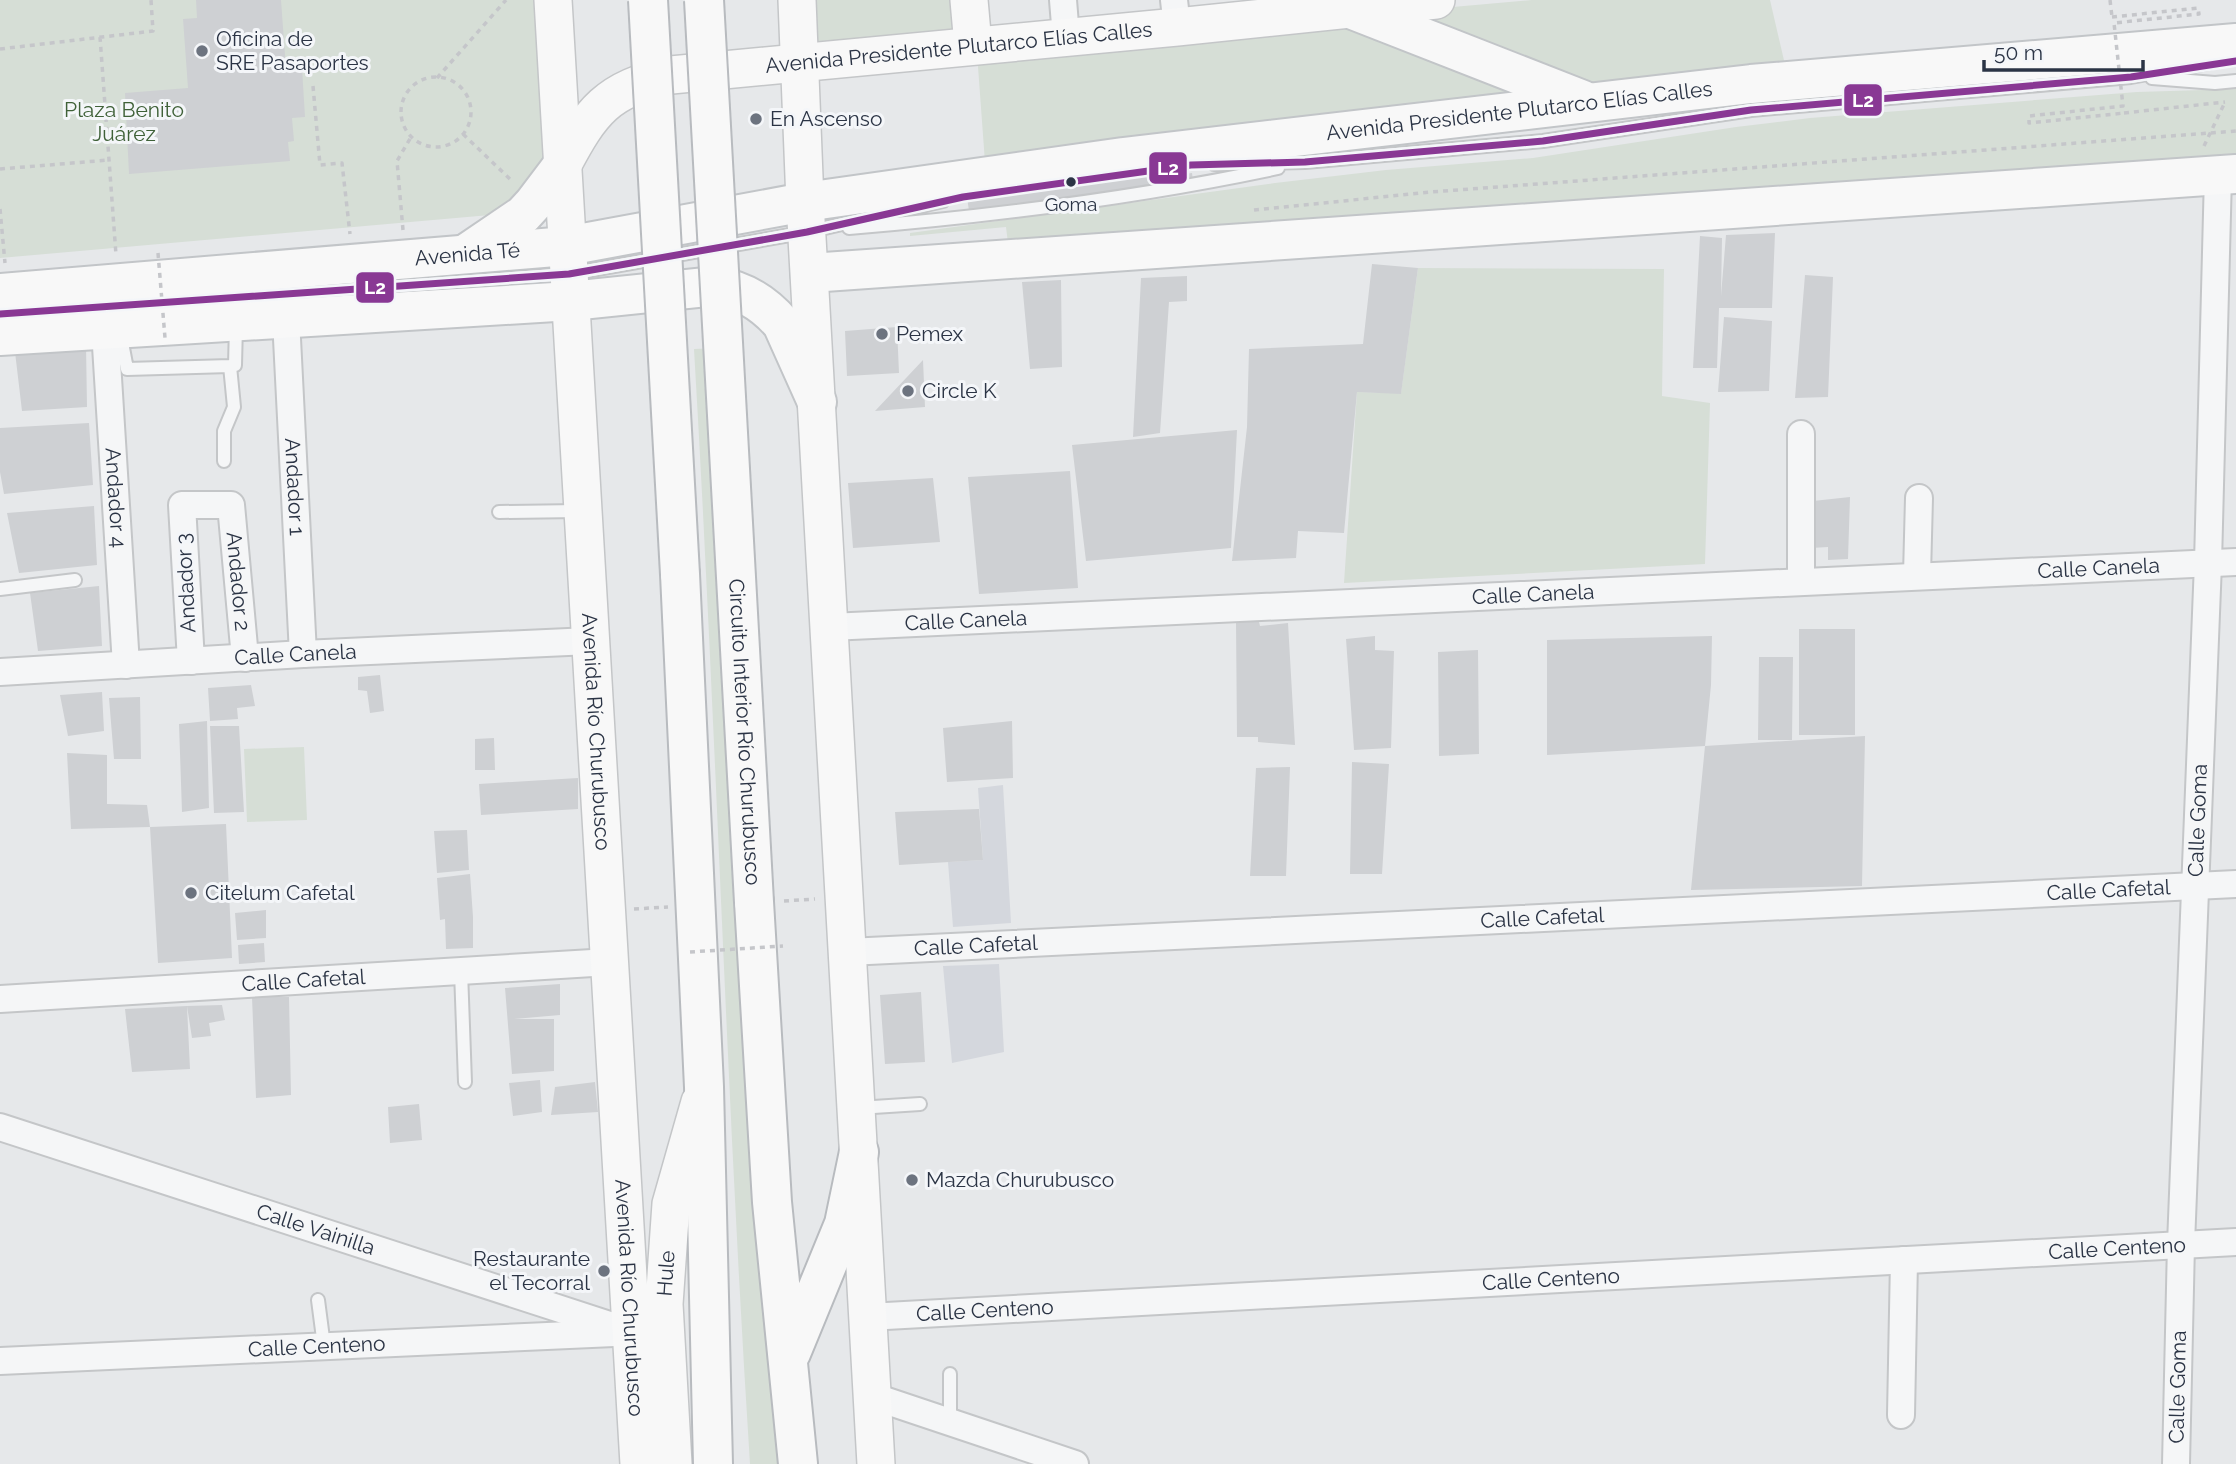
<svg xmlns="http://www.w3.org/2000/svg" width="2236" height="1464" font-family="Raleway,sans-serif">
<style>
.built{fill:#d4d7dd}
.green{fill:#d6ded6}
.building{fill:#ced0d3}
.lines{fill:none;stroke-linecap:round;stroke-linejoin:round}
.lane-casing{stroke:#c4c6c8;stroke-width:16}
.street-casing{stroke:#c4c6c8;stroke-width:30}
.secondary-casing{stroke:#c4c6c8;stroke-width:40}
.primary-casing{stroke:#c2c5c8;stroke-width:42}
.highway-casing{stroke:#b8bbbf;stroke-width:42}
.path{stroke:#c5c6ca;stroke-width:3.5;stroke-dasharray:5 5;stroke-linecap:butt}
.lane{stroke:#f5f6f7;stroke-width:12}
.street{stroke:#f5f6f7;stroke-width:26}
.secondary{stroke:#f8f8f8;stroke-width:37}
.primary{stroke:#f8f8f8;stroke-width:38}
.highway{stroke:#f8f8f8;stroke-width:38}
.highway-bridge-casing{stroke:#b8bbbf;stroke-width:42;stroke-linecap:butt}
.path-bridge{stroke:#c5c6ca;stroke-width:3.5;stroke-dasharray:5 5;stroke-linecap:butt}
.highway-bridge{stroke:#f8f8f8;stroke-width:38}
.bus-1-casing{stroke:#f4f6f9;stroke-width:12}
.bus-1{stroke:#893894;stroke-width:7}
.poi-dot{fill:#6c737f;stroke:#f4f6f9;stroke-width:2.5}
.bus-dot{fill:#2b3445;stroke:#f4f6f9;stroke-width:2.5}
.labels{text-anchor:middle;stroke-width:6;stroke-linejoin:round;paint-order:stroke}
.bus-label{font-size:19px;fill:#2b3445;stroke:#f4f6f9}
.poi-label{font-size:21px;fill:#2b3445;stroke:#f4f6f9;text-anchor:start}
.street-label{font-size:21px;fill:#2b3445;stroke:#f4f6f9}
.park-label{font-size:21px;fill:#3f6138;stroke:#f4f6f9}
.line-badge{stroke:#f4f6f9;stroke-width:2.5}
.badge-label{font-size:19px;text-anchor:middle;font-weight:bold;fill:#fff}
</style>
<rect width="100%" height="100%" fill="#e6e8ea"/>
<path class="built" d="M1003,785l8,138 -58,4 -5,-65 35,-2 -5,-72z
M999,964l5,88 -52,11 -9,-97z"/>
<path class="green" d="M0,0h542l14,135 -18,55 -48,25 -490,43z
M812,0h160l4,31 -160,19z
M1532,0h238l16,69 -209,20 -192,-76z
M1347,18l196,72 -557,86 -9,-123z
M2236,89v78l-1227,84 -3,-24 -96,9v-3l365,-50 111,-13 147,-12 203,-31 74,-9 327,-26z
M1418,268l246,1 -2,127 48,7 -5,161 -361,19 13,-191 44,1z
M717,348l70,1116h-37c-24,-372 -34,-744 -56,-1115z
M304,747l3,73 -60,2 -3,-73z"/>
<path class="building" d="M196,0h85l5,69 16,-1 3,49 -13,1 2,23 -6,1 2,19 -161,13 -4,-81 63,-5 -5,-69 14,-1z
M1172,169l1,7 19,-3 1,8 -223,37 -3,-21z
M1775,233l-3,75h-53l-2,60h-24l7,-132 22,2 -1,58 5,-61z
M1372,264l46,4 -17,126 -44,-2 -13,141 -46,-2 -2,27 -64,3 15,-134 2,-78 114,-5z
M1805,275l28,2 -5,120 -33,1z
M1187,276v25l-18,1 -9,131 -27,4 8,-159z
M1061,280l1,87 -32,2 -8,-87z
M1724,317l48,4 -3,70 -51,1z
M897,327l2,46 -52,3 -2,-45z
M86,345l1,62 -65,4 -7,-59z
M923,360l2,47 -50,4z
M89,423l4,62 -89,9 -4,-22v-44z
M1237,430l-6,118 -145,13 -14,-116z
M1070,471l8,117 -99,6 -11,-117z
M933,478l7,64 -87,6 -5,-65z
M1850,497l-2,62 -20,1v-13l-17,1 2,-47z
M94,506l3,59 -78,8 -12,-60z
M99,586l3,60 -64,5 -8,-58z
M1236,622h23l1,4 28,-3 7,122 -37,-3v-5h-21z
M1799,629h56v106h-56z
M1375,636v14l19,1 -3,97 -37,2 -8,-111z
M1712,636l-1,49 -6,61 -158,9v-115z
M1478,650l1,104 -40,2 -1,-104z
M1759,657h34l-1,83h-34z
M380,675l4,36 -14,2 -3,-22 -9,-1v-13z
M251,685l4,21 -18,2 1,11 -28,2 -2,-33z
M102,692l2,39 -36,5 -8,-41z
M140,697l1,62h-27l-5,-61z
M207,721l2,87 -27,4 -3,-88z
M1012,721l1,57 -66,4 -4,-54z
M210,726h29l5,86 -30,1z
M1865,736l-3,150 -171,4 14,-144z
M494,738l1,32h-20v-31z
M67,753l40,2v49l40,1 3,22 -79,2z
M1352,762l37,2 -7,110h-32z
M1290,767l-4,109h-36l6,-108z
M578,778v31l-97,6 -2,-31z
M979,809l4,51 -84,5 -4,-53z
M226,824l6,134 -74,5 -8,-136z
M467,830l2,40 -32,3 -3,-42z
M470,874l3,43v31l-27,1 -1,-30 -5,1 -3,-42z
M266,910v28l-29,2 -2,-27z
M264,943l1,19 -26,2 -1,-19z
M560,984v31l-46,4h40v52l-42,3 -7,-86z
M921,992l4,70 -40,2 -5,-69z
M252,997h37l2,98 -35,3z
M222,1005l3,15 -16,3 2,13 -19,2 -5,-32z
M187,1006l3,63 -58,3 -7,-63z
M540,1080l2,32 -29,4 -4,-33z
M595,1082l3,30 -47,3 4,-28z
M419,1104l3,36 -32,3 -2,-36z"/>
<g class="lines">
<defs>
<path id="lane" d="M2152,78l63,5 21,-2
M1214,164l91,-2 238,-21 208,-31 380,-33 78,-14
M849,228c144,-12 288,-30 429,-60
M0,314l569,-40 238,-42 136,-31
M120,332l7,37 103,-3 5,-1 1,-40
M224,461v-30l10,-24 -4,-41
M499,512l80,-1
M0,589l75,-9
M461,971l4,111
M858,1108l62,-4
M318,1300l6,46
M950,1374v47"/>
<g id="street">
<path d="M1063,0l3,37"/>
<path d="M1174,0l3,27"/>
<path id="s1" d="M286,319l17,335"/>
<path id="s2" d="M105,330l21,335"/>
<path d="M1801,434v146"/>
<path d="M1917,575l2,-77"/>
<path id="s3" d="M830,627l1406,-65"/>
<path id="s4" d="M191,661l-9,-156h49l14,153"/>
<path id="s5" d="M0,672l303,-18 287,-13"/>
<path id="s6" d="M848,952l1388,-68"/>
<path id="s7" d="M0,999l609,-37"/>
<path id="s8" d="M0,1127l631,205"/>
<path id="s9" d="M868,1317l1368,-75"/>
<path id="s10" d="M0,1361l614,-28"/>
<path d="M872,1396l203,68"/>
<path d="M1901,1415l3,-155"/>
<path id="s11" d="M2176,1464l5,-220 27,-681 10,-388"/>
</g>
<g id="secondary">
<path id="s12" d="M553,0l86,1464"/>
<path d="M797,0l8,202 71,1262"/>
<path d="M969,0l4,45"/>
<path id="s13" d="M562,166c29,-55 45,-77 109,-91l506,-48 259,-27"/>
<path id="s14" d="M673,1464l-9,-160 7,-100 29,-102"/>
</g>
<g id="primary">
<path d="M1353,10l230,90"/>
<path d="M467,253l56,-38 11,-12 28,-37"/>
<path d="M810,273l1426,-99"/>
<path id="s15" d="M0,293l567,-47 238,-44 318,-45 628,-73 485,-41"/>
<path d="M0,336l571,-35 145,-15c27,4 48,17 66,38l35,78"/>
</g>
<path id="highway" d="M680,574l24,513 9,377
M754,902l18,300 26,262
M791,1353l53,-129 15,-72"/>
</defs>
<use href="#lane" class="lane-casing"/>
<use href="#street" class="street-casing"/>
<use href="#secondary" class="secondary-casing"/>
<use href="#primary" class="primary-casing"/>
<use href="#highway" class="highway-casing"/>
<path class="path" d="M2110,0l2,17
M100,37l16,218
M0,49l153,-18 -2,-31
M401 112a35 35 0 1 1 70 0a35 35 0 1 1-70 0Z
M437,78l69,-78
M313,86l7,79 22,-2 8,71
M2124,113l101,-11
M463,134l50,48
M2204,146l21,-44
M0,169l109,-9
M0,209l5,54
M1254,210l177,-18 805,-61
M403,230l-6,-69 14,-24
M784,901l31,-2
M634,909l34,-2"/>
<use href="#lane" class="lane"/>
<use href="#street" class="street"/>
<use href="#secondary" class="secondary"/>
<use href="#primary" class="primary"/>
<use href="#highway" class="highway"/>
<defs>
<g id="highway-bridge">
<path d="M648,0l32,574"/>
<path id="s16" d="M704,0l50,902"/>
</g>
</defs>
<use href="#highway-bridge" class="highway-bridge-casing"/>
<path class="path-bridge" d="M2112,17l86,-9 1,6 -85,9 9,83 -94,10v7l95,-10
M158,253l7,85
M690,952l93,-6"/>
<use href="#highway-bridge" class="highway-bridge"/>
<defs>
<path id="bus-1" d="M0,314l569,-40 238,-42 156,-35 228,-32 114,-3 238,-21 208,-31 380,-33 105,-16"/>
</defs>
<use href="#bus-1" class="bus-1-casing"/>
<use href="#bus-1" class="bus-1"/>
</g>
<g class="poi-dot">
<circle cx="202" cy="51" r="7"/>
<circle cx="756" cy="119" r="7"/>
<circle cx="882" cy="334" r="7"/>
<circle cx="908" cy="391" r="7"/>
<circle cx="191" cy="893" r="7"/>
<circle cx="912" cy="1180" r="7"/>
<circle cx="604" cy="1271" r="7"/>
</g>
<circle class="bus-dot" cx="1071" cy="182" r="6"/>
<g class="labels">
<g class="bus-label">
<text x="1071" y="211">Goma</text>
</g>
<g class="poi-label">
<text x="216" y="46">Oficina de<tspan x="216" dy="24">SRE Pasaportes</tspan></text>
<text x="770" y="126">En Ascenso</text>
<text x="896" y="341">Pemex</text>
<text x="922" y="398">Circle K</text>
<text x="205" y="900">Citelum Cafetal</text>
<text x="926" y="1187">Mazda Churubusco</text>
<text x="590" y="1266" text-anchor="end">Restaurante<tspan x="590" dy="24">el Tecorral</tspan></text>
</g>
<g class="street-label">
<text dy="7" stroke="none"><textPath href="#s13" startOffset="438">Avenida Presidente Plutarco Elías Calles</textPath></text>
<text dy="7" stroke="none"><textPath href="#s15" startOffset="1531">Avenida Presidente Plutarco Elías Calles</textPath></text>
<text dy="7" stroke="none"><textPath href="#s15" startOffset="469">Avenida Té</textPath></text>
<text dy="7" stroke="none"><textPath href="#s1" startOffset="168">Andador 1</textPath></text>
<text dy="7" stroke="none"><textPath href="#s2" startOffset="168">Andador 4</textPath></text>
<text dy="7" stroke="none"><textPath href="#s3" startOffset="1270">Calle Canela</textPath></text>
<text dy="7" stroke="none"><textPath href="#s4" startOffset="282">Andador 2</textPath></text>
<text transform="translate(186 583) rotate(-93)" y="7">Andador 3</text>
<text dy="7" stroke="none"><textPath href="#s3" startOffset="704">Calle Canela</textPath></text>
<text dy="7" stroke="none"><textPath href="#s3" startOffset="136">Calle Canela</textPath></text>
<text dy="7" stroke="none"><textPath href="#s5" startOffset="296">Calle Canela</textPath></text>
<text dy="7" stroke="none"><textPath href="#s12" startOffset="733">Avenida Río Churubusco</textPath></text>
<text dy="7" stroke="none"><textPath href="#s16" startOffset="733">Circuito Interior Río Churubusco</textPath></text>
<text dy="7" stroke="none"><textPath href="#s11" startOffset="644">Calle Goma</textPath></text>
<text dy="7" stroke="none"><textPath href="#s6" startOffset="1262">Calle Cafetal</textPath></text>
<text dy="7" stroke="none"><textPath href="#s6" startOffset="695">Calle Cafetal</textPath></text>
<text dy="7" stroke="none"><textPath href="#s6" startOffset="128">Calle Cafetal</textPath></text>
<text dy="7" stroke="none"><textPath href="#s7" startOffset="304">Calle Cafetal</textPath></text>
<text dy="7" stroke="none"><textPath href="#s8" startOffset="332">Calle Vainilla</textPath></text>
<text dy="7" stroke="none"><textPath href="#s9" startOffset="1251">Calle Centeno</textPath></text>
<text dy="7" stroke="none"><textPath href="#s14" startOffset="191">Hule</textPath></text>
<text dy="7" stroke="none"><textPath href="#s9" startOffset="684">Calle Centeno</textPath></text>
<text dy="7" stroke="none"><textPath href="#s12" startOffset="1300">Avenida Río Churubusco</textPath></text>
<text dy="7" stroke="none"><textPath href="#s9" startOffset="117">Calle Centeno</textPath></text>
<text dy="7" stroke="none"><textPath href="#s10" startOffset="317">Calle Centeno</textPath></text>
<text dy="7" stroke="none"><textPath href="#s11" startOffset="77">Calle Goma</textPath></text>
</g>
<g class="park-label">
<text x="124" y="117">Plaza Benito<tspan x="124" dy="24">Juárez</tspan></text>
</g>
</g>
<g class="line-badge">
<rect x="1843" y="83" width="40" height="34" rx="7" fill="#893894"/>
<rect x="1148" y="151" width="40" height="34" rx="7" fill="#893894"/>
<rect x="355" y="271" width="40" height="33" rx="7" fill="#893894"/>
</g>
<g class="badge-label">
<text x="1863" y="107">L2</text>
<text x="1168" y="175">L2</text>
<text x="375" y="294">L2</text>
</g>
<path d="M1984 60v10h159v-10" fill="none" stroke="#2b3445" stroke-width="3.5"/>
<text x="1994" y="60" font-size="21" fill="#2b3445" stroke="#f4f6f9" stroke-width="5" paint-order="stroke">50 m</text>
</svg>
